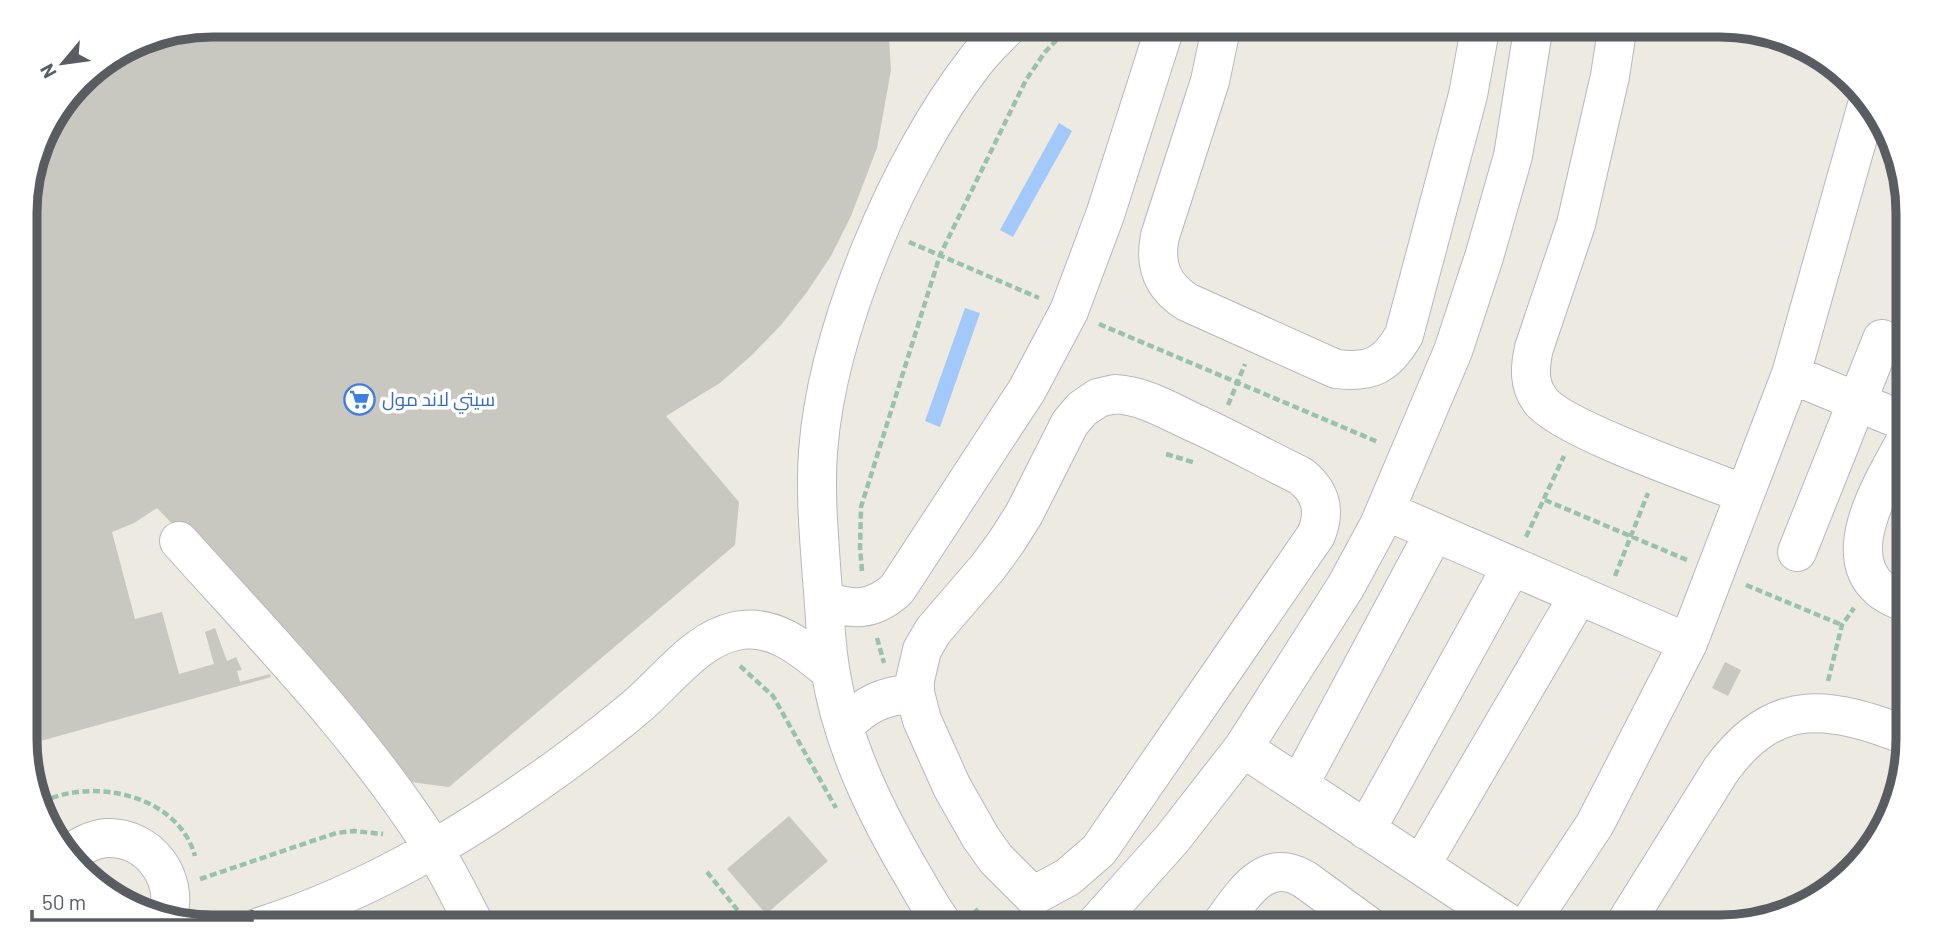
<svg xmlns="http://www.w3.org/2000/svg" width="1933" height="952" font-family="Barlow,Cairo,sans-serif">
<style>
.water{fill:#a2c9fa}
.building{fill:#c8c7c0}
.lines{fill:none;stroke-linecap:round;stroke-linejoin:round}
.minor-casing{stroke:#b6b8bd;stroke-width:40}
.path{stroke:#98c2a9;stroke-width:4.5;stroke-dasharray:7 3.5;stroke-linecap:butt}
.minor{stroke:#fff;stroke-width:38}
.labels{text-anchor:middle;stroke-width:7;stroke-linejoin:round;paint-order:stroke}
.shop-label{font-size:19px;fill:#366cbe;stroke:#fff;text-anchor:start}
.rim{fill:none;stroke:#595c61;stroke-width:9}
</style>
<rect width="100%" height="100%" fill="#eceae1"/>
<path class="water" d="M1059,123l13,8 -59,106 -13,-7z
M965,308l15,5 -40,114 -15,-6z"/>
<path class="building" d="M212,24h676l3,46 -14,78 -26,68 -20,40 -24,36 -26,33 -29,30 -32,28 -54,33 73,86 -4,43 -286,242 -46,-6 -142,-165 -104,-108 -23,15 -22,9 23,87 27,-7 17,62 35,-10 -9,-32 10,-4 12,33 9,-4 6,13 -5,1 3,11 30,-8 1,3 -245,68 -1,-545 19,-71 44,-58 53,-32z
M1725,662l16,8 -13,26 -16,-8z
M789,816l39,45 -62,53 -39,-45z"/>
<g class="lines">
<defs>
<path id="minor" d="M1222,24l-12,57 -50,155c-6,29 2,50 27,66l149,67c35,4 50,-3 68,-34l64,-240 13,-71
M1618,24l-8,52 -34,148 -42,124c-4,18 -6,36 6,52 19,28 166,79 205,94
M1791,374l117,49
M1115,394c31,2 55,18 82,30 35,16 69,35 104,52 20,16 25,35 15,59l-217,315 -31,27 -35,19 -37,-37 -15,-21 -29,-51 -30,-67 -7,-27v-13l7,-30 11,-19 55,-64 19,-26 17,-27 46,-91 12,-14 16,-11z
M1908,436c-20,39 -72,115 -28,153 8,7 19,11 28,15
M1386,511l302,132
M179,541c88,98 183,195 254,307 16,25 29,53 43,79
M1797,552l85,-213
M824,599c27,13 51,11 73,-10l130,-199 42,-79 36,-96 61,-191
M844,726c23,-23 39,-30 71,-33
M1243,748l271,179
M1299,785l135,-252
M1366,830l146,-264
M66,856c12,-8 25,-17 41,-18 42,-1 72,39 61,79
M1421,865l158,-270
M259,927c114,-36 219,-100 315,-171 21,-16 42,-32 62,-49 31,-26 60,-68 100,-76 38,-8 67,18 94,40
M945,927c-14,-18 -24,-38 -36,-58 -36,-62 -68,-129 -79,-201 -5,-29 -5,-59 -8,-89 -3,-43 -7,-85 -4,-127 9,-123 81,-292 156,-389 10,-14 24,-26 36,-39
M1093,927l79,-88 71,-91 103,-162 33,-61 74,-174 31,-94 29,-101 21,-132
M1219,927c22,-28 43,-72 85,-48l66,48
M1527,927l68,-103 93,-181 103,-269 78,-276
M1623,927l98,-157c55,-76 110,-63 187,-34"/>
</defs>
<use href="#minor" class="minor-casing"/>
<path class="path" d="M909,242l130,56
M1099,324l279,118
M1228,405l17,-41
M1166,454l30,9
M1545,500l142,60
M1526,537l38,-81
M862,571l-2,-23 1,-41 79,-252 86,-175 19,-28 27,-28
M1615,576l33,-83
M1746,585l96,40
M877,638l7,25
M740,666l33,30 63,112
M1828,681l14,-56 12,-17
M42,802c52,-25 136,-7 153,54
M707,872l44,55
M200,879l136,-46 18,-2 29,3
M975,909l16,18"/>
<use href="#minor" class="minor"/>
</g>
<defs>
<symbol id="supermarket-ring" viewBox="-11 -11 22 22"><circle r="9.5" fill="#fff" stroke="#3f7fe0" stroke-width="1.5"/><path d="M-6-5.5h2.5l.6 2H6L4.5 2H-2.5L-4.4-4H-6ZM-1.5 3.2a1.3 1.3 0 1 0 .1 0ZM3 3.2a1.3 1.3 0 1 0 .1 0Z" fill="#3f7fe0"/></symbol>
</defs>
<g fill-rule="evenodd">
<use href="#supermarket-ring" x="342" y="382" width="35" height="35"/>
</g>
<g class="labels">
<g class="shop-label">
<text x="382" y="406">سيتي لاند مول</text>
</g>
</g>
<path d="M0 0H1933V952H0ZM213 37H1720A176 176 0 0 1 1896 213V739A176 176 0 0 1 1720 915H213A176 176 0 0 1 37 739V213A176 176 0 0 1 213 37Z" fill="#fff" fill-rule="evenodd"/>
<path class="rim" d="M213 37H1720A176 176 0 0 1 1896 213V739A176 176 0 0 1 1720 915H213A176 176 0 0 1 37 739V213A176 176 0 0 1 213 37Z"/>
<g transform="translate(63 63) rotate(241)" stroke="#ffffff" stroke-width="5" paint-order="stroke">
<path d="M0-5L12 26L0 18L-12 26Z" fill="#595c61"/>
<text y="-10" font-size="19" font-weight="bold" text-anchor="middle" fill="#595c61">N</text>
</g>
<path d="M32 910v10h220v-10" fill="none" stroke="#595c61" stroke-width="3.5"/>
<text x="42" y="910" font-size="21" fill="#595c61" stroke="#ffffff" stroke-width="5" paint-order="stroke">50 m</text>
</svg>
